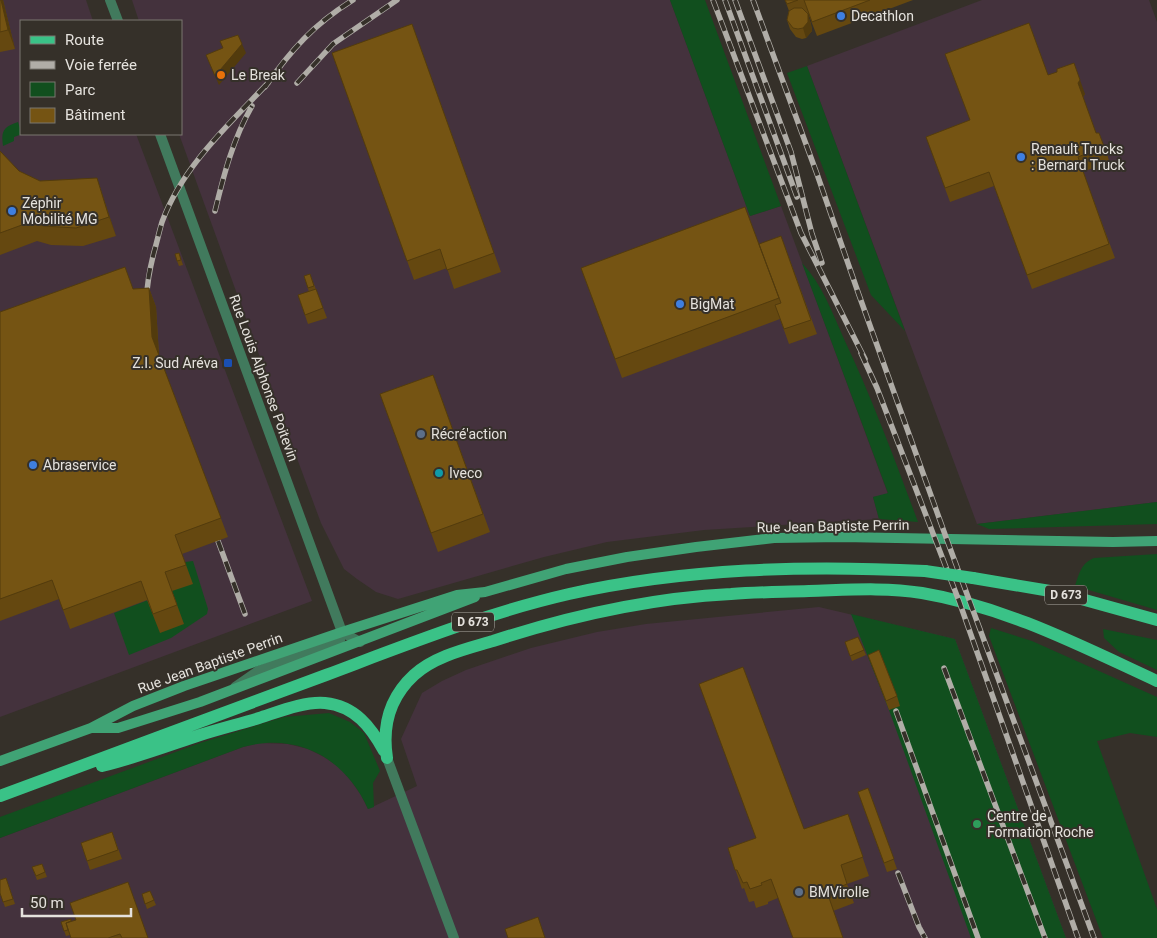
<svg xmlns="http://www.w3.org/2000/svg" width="1157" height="938" font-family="Roboto,sans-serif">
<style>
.industrial{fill:#44323d}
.green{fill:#114f1e}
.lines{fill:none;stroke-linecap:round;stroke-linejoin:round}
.minor{stroke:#417a5d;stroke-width:10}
.tertiary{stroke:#417a5d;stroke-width:10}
.secondary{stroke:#40a375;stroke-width:10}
.primary{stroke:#3ac287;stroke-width:12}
.rail-casing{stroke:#b0ada7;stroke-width:5.5}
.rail{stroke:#353029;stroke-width:4;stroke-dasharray:11;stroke-linecap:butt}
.primary-bridge{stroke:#3ac287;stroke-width:12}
.wall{fill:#654810}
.shaded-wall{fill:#523b0d}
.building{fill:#755413;stroke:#523b0d}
.shop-dot{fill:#3f7fe0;stroke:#353029;stroke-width:2}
.food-dot{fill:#e8710a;stroke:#353029;stroke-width:2}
.transit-dot{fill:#1a4fb4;stroke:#353029;stroke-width:2}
.service-dot{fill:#5c6f8a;stroke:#353029;stroke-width:2}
.culture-dot{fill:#0f9aa8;stroke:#353029;stroke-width:2}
.leisure-dot{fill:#2e9e5b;stroke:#353029;stroke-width:2}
.labels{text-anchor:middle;stroke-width:4;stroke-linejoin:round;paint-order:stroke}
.shield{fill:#353029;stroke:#b0ada7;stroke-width:1}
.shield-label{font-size:12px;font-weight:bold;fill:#e5e2dd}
.poi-label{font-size:14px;fill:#e5e2dd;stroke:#353029;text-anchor:start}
.street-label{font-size:14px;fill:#e5e2dd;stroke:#353029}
</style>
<rect width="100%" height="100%" fill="#353029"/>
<path class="industrial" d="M0,0h86l7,21h-72v113h115l176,467 -312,116z
M132,0h538l80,216 31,-10 107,288 -15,3 6,22 -175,11 -97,12 -63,15 -146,42 -22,-7 -19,-13 -13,-10 -23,-46 -43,-116 -99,-273h2v-113h-42z
M982,0h167l8,22v480l-180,22 -170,-458z
M819,607l136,32 111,299h-1066v-100l243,-91 16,-4 29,1 20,5 16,8 15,10 12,14 10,14 7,14 49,-23 -16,-47 21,-46 20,-12 24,-11 65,-22 66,-16 49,-8z"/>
<path class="green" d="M670,0h35l76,206 -31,10z
M807,66l98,265 -34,-36 -84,-222z
M18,122l4,12 -8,3v4l-11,5c-2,-15 0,-19 15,-24z
M802,263c20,21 30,49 42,76 28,59 51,121 74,183l-39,-3 -6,-22 15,-4z
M1157,502v22l-168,5 -12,-5z
M1157,554v56l-82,-24c4,-12 6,-23 19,-28z
M193,561l15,48 -1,5 -36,24 -42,17 -15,-42 58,-22 13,-29z
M851,614l104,25 111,299h-95l-82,-228z
M991,628l41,13 125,56v40l-27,-4 -33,8 60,168v29h-54l-114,-302z
M1103,629l54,11v30l-38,-18 -15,-14z
M329,713l21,9 14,11 16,38 -7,12 1,24 -6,2c-22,-50 -70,-77 -125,-62l-243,91v-21l200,-74 84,-26z"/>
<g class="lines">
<path class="minor" d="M387,758l67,180"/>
<path class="tertiary" d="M110,0l8,21
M160,134l182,498
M342,632l18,10
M235,687l23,-16 82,-31 2,-8"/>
<path class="secondary" d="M93,728h25l82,-26 275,-105
M0,761l91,-33 42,-22 51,-20 158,-54 115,-37 28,-3 81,-23 61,-12 69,-10 78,-9 68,-1 271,5 44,-1"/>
<path class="primary" d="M973,578l83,14 101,28
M387,758c-5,-32 2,-60 27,-83 21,-19 52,-26 79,-34 77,-25 157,-43 238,-47 26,-2 52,-2 78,-3 38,-1 75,-4 113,2 84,14 159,53 235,88
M102,766c33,-8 65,-20 98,-31 19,-6 39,-11 59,-17 19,-6 46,-17 66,-15 30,3 46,24 59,48
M0,796c109,-40 217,-81 326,-121 80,-30 160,-62 243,-81 117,-26 237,-29 356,-23"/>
<defs>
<path id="rail" d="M713,0l88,233 64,126
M725,0l72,197
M735,0l56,152 21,82 10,29
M753,0l64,174 42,121 88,245 147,398
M297,83l36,-39 64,-44
M265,87c26,-37 49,-63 88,-87
M215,211c9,-37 18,-72 37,-105
M147,301c-1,-16 3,-33 7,-49 3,-10 5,-20 8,-30 20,-55 67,-98 106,-139
M861,353l16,35 82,213 119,337
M218,541l27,73
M944,668l101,270
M896,711l82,227
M898,873l21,54 6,11"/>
</defs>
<use href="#rail" class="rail-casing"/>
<use href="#rail" class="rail"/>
<path class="primary-bridge" d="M925,571l48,7"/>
</g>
<path class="wall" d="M0,0h3l12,49 -15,3z
M785,0h128l-96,36 -9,-23h-1l4,11 1,7 -6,7 -4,1 -6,-2 -6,-8 -3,-9 2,-9z
M412,24l89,248 -47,17 -7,-21 -33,12 -82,-227z
M1048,75l37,19 -2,3 13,36 9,14 5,17 -15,6 -2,-2 -10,4 32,86 -83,31 -38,-103 -44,16 -24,-65 44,-17z
M0,151l19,20 21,10 57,-3 19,58 -33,10 -32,-1 -14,-4 -37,14z
M781,236l36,98 -28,10 -9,-25 -158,59 -41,-110 195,23z
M179,253l4,12 -4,1 -2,-5z
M310,274l17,44 -19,6 -10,-29 11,-3 -5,-16z
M149,288l7,19 3,48 69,182 -46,17 11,30 -21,7 12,33 -24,9 -13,-33 -77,29 -11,-30 -59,22v-309l133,-23z
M433,375l57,157 -52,20 -58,-158z
M858,637l8,18 -14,6 -7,-19z
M868,655l29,41 3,10 -11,4z
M868,788l29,81 -10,3 -29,-80z
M848,815l21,61 -22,8 7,19 -21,8 -55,-13 -10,4v2l-12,4 -2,-7 -5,1 -5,-14 -2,1 -14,-41 76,-19z
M112,832l10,27 -32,11 -9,-27z
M42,864l5,13 -10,3 -5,-13z
M6,878l9,26 -10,3 -5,-14z
M150,891l6,14 -9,4 -5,-15z
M71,921l77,17h-77l-1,-3 -4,1 -5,-14z"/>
<path class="shaded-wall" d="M1,0h2l12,49 -7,-19z
M808,14l3,10 1,7 -6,7 -3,-10z
M242,44l4,9 -27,32 -4,-9z
M1080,80l5,14 -2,3 -5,-14z
M97,178l6,19 13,39 -7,-19z
M149,288l7,19 3,49 -7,-19z"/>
<path class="building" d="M0,0h1l7,30 -8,2z
M785,0h13l-11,4z
M804,0h66l-58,22z
M794,8h8l6,6v8l-5,6 -5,1 -5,-1 -6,-8 2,-9z
M1029,23l19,52 9,-3v-3l17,-6 6,17 -2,3 18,50h3l6,16 -16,7 -1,-3 -10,4 31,87 -82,31 -38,-103 -44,16 -19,-51 44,-17 -25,-66z
M412,24l82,229 -47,17 -7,-21 -33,12 -75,-208z
M238,35l4,9 -27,32 -9,-21 17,-7 -3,-7z
M0,151l19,20 21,10 57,-3 12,39 -33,11 -32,-2 -14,-4 -30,11z
M745,207l34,91 -164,61 -34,-91z
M781,236l30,84 -27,9 -9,-24 6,-2 -22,-59z
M179,253l2,7 -4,1 -2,-7z
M125,267l8,22 16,-1 3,49 69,181 -46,17 11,30 -21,7 12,33 -24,9 -12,-33 -78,29 -11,-30 -52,19v-287z
M310,274l4,12 -6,2 -4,-12z
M316,289l7,19 -18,7 -7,-20z
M433,375l50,139 -52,19 -51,-139z
M858,637l6,13 -14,6 -5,-14z
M879,650l18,46 -11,5 -18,-46z
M743,667l61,162 44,-15 15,43 -22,8 6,19 -20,8 16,46h-50l-22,-59 -10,4 1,2 -12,4 -3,-7 -4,1 -6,-13h-2l-7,-22 28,-10 -57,-154z
M868,788l26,71 -10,4 -26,-71z
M112,832l6,18 -31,11 -6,-18z
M42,864l3,8 -9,4 -4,-9z
M6,878l7,21 -10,3 -3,-9v-13z
M128,882l20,56h-26l-2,-4 -12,4h-37l-5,-15 10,-3 -6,-17z
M150,891l4,9 -9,4 -3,-10z
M538,917l7,21h-37l-3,-9z
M71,919v2l-5,2 2,7 -4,1 -3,-9z"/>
<g class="shop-dot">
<circle cx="841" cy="16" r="5"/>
<circle cx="1021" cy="157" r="5"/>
<circle cx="12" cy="211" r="5"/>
<circle cx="680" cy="304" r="5"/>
<circle cx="33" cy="465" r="5"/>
</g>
<circle class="food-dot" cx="221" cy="75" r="5"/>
<rect class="transit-dot" x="223" y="358" width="10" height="10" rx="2.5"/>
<g class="service-dot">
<circle cx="421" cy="434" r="5"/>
<circle cx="799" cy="892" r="5"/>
</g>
<circle class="culture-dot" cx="439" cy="473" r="5"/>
<circle class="leisure-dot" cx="977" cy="824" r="5"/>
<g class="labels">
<g class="shield">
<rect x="1045" y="585.5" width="42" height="19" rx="4"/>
<rect x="452" y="612.5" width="42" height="19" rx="4"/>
</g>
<g class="shield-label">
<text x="1066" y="599">D 673</text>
<text x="473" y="626">D 673</text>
</g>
<g class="poi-label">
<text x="851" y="21">Decathlon</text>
<text x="231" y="80">Le Break</text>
<text x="1031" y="154">Renault Trucks<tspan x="1031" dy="16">: Bernard Truck</tspan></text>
<text x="22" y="208">Zéphir<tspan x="22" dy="16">Mobilité MG</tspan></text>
<text x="690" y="309">BigMat</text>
<text x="218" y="368" text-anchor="end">Z.I. Sud Aréva</text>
<text x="431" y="439">Récré'action</text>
<text x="43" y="470">Abraservice</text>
<text x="449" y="478">Iveco</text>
<text x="987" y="821">Centre de<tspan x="987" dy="16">Formation Roche</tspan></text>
<text x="809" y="897">BMVirolle</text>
</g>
<g class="street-label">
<text transform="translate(264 378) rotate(70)" y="5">Rue Louis Alphonse Poitevin</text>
<text transform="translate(833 526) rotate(-1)" y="5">Rue Jean Baptiste Perrin</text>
<text transform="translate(210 663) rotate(-20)" y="5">Rue Jean Baptiste Perrin</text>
</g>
</g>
<rect x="20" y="20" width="162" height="115" fill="#353029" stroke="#7b7771"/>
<rect x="30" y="36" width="25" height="8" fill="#3ac287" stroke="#7b7771"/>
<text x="65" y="45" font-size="15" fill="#e5e2dd">Route</text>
<rect x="30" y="61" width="25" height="8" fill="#b0ada7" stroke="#7b7771"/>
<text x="65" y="70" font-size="15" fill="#e5e2dd">Voie ferrée</text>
<rect x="30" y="82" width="25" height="15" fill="#114f1e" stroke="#7b7771"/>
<text x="65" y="95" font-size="15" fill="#e5e2dd">Parc</text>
<rect x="30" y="108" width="25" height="15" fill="#755413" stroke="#7b7771"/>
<text x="65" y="120" font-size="15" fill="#e5e2dd">Bâtiment</text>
<path d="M22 908v8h109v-8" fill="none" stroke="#e5e2dd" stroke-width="2.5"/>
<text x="30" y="908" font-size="15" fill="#e5e2dd" stroke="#353029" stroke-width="4" paint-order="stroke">50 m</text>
</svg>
